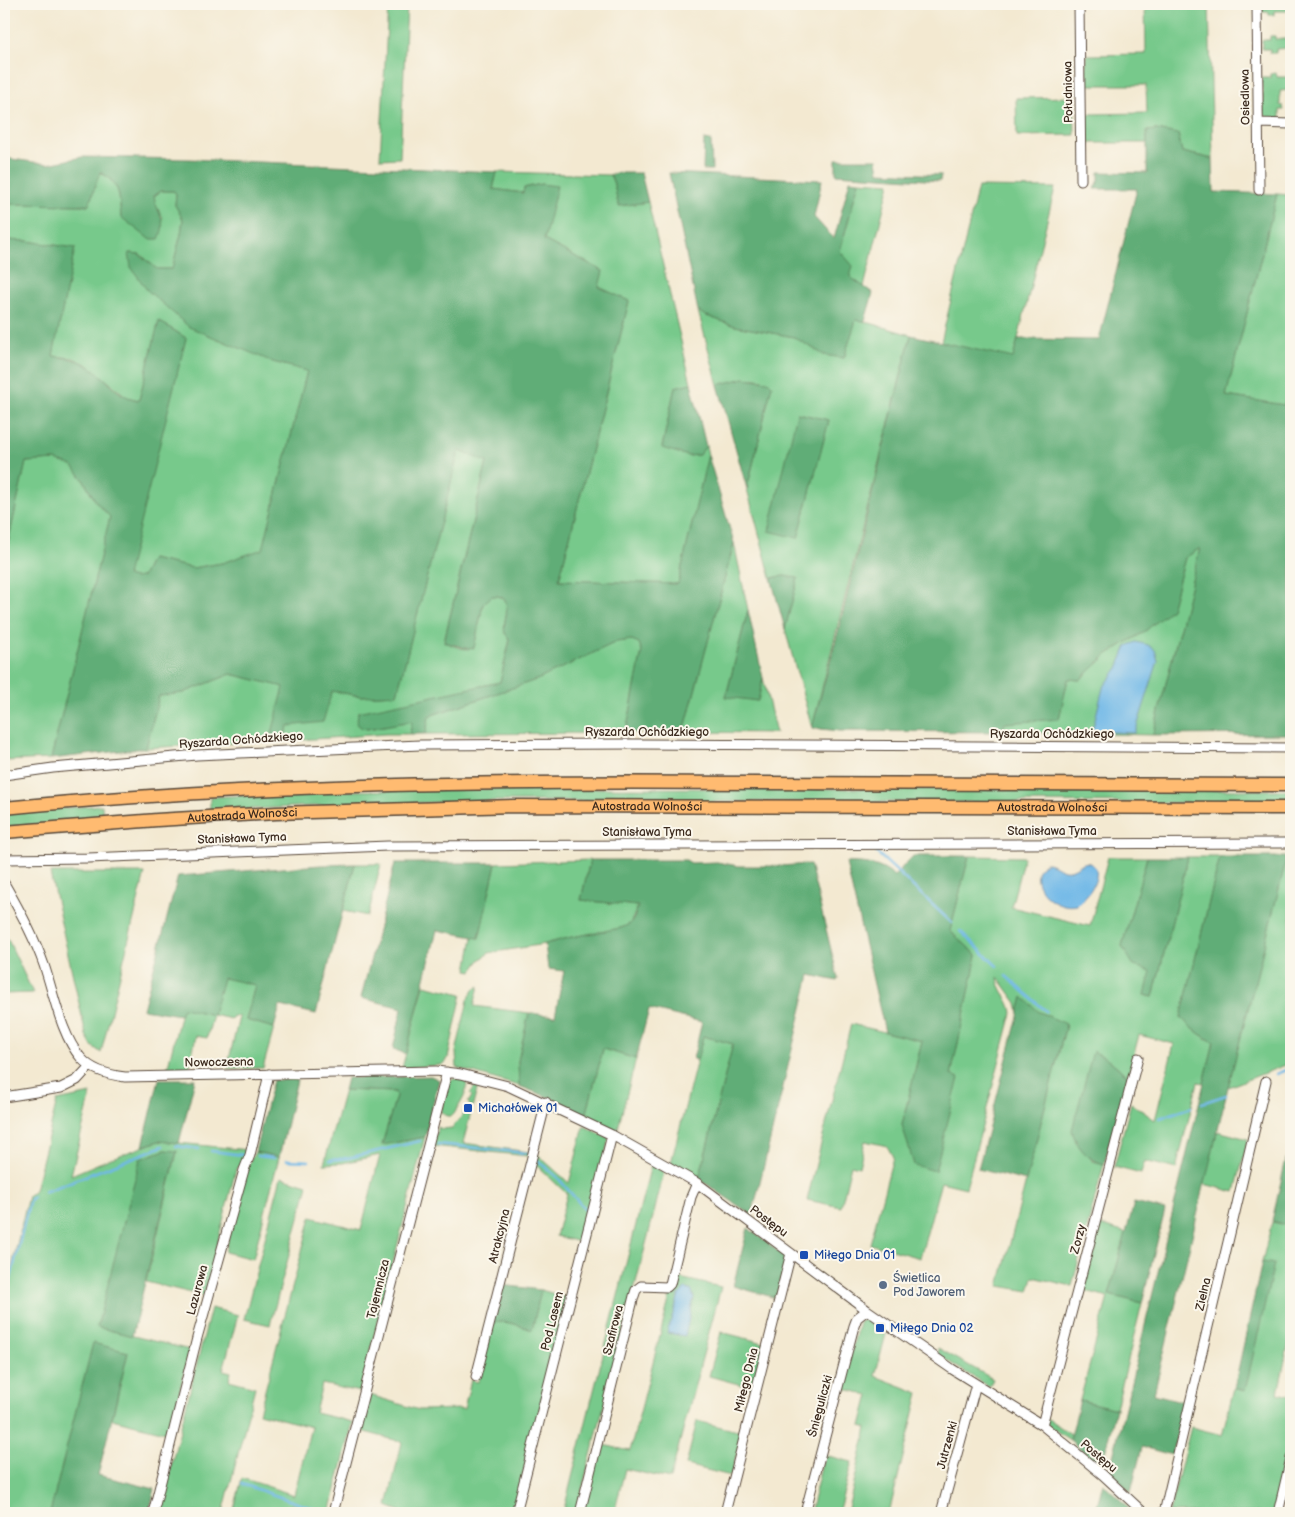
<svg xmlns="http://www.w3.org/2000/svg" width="1295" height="1517" font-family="'Balsamiq Sans',sans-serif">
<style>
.green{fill:#77c98b;stroke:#597a54;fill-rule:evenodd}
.forest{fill:#61ad77;stroke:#4e6c4a}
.water{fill:#6fb8e7;stroke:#557182}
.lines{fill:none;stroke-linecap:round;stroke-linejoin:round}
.stream{stroke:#6fb8e7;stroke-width:2.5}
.minor-casing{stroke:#574739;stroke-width:11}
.highway-casing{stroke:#574739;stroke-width:15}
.minor{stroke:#fff;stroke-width:9}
.highway{stroke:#ffbb71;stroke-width:12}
.transit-dot{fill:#1a4fb4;stroke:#fbf7ec;stroke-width:2}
.service-dot{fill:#5c6f8a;stroke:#fbf7ec;stroke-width:2}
.labels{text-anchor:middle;stroke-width:4;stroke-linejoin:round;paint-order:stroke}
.street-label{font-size:12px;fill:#3b2a1e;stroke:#fbf7ec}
.transit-label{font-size:12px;fill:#164399;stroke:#fbf7ec;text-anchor:start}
.service-label{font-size:12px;fill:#4e5e75;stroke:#fbf7ec;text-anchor:start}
</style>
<rect width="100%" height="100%" fill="#fbf7ec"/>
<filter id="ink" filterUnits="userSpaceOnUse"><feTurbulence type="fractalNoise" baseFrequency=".02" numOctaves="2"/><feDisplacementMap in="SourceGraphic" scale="10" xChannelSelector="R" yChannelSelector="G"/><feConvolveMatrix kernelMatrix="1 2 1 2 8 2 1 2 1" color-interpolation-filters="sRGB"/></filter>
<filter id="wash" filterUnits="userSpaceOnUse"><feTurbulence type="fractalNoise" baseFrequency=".0096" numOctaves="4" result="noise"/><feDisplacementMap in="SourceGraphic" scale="20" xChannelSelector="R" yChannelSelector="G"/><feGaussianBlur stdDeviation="1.12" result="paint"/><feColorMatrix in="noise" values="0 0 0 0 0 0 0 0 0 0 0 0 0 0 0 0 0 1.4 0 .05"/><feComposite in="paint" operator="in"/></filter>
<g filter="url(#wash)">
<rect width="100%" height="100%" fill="#f3e9d1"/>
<path class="green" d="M388,4h19l-7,154 -20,1z
M1145,4h64l4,155 -31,-7 -4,-18 -22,-4 -9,1v12h-61l1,-29 60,-1 -1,-28h-60v-30l60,-1z
M1291,6v49l-1,-7 -14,1v4h-6v-4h-8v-9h8v-4h5v3h14l1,-7 -1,-21h-15v4h-5v-3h-7l-1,-5z
M1291,70v20l-11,1v14l3,1 1,4h-4v9h-11l-6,-6 -1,-35h8v-4l6,-1 1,4h14z
M1074,97l1,38 -58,1 -1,-38z
M99,172c22,12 20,22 22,45l42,1 -7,-12 -2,-10 7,-5h13l2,3 -1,11 8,14 -2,15 -9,35h-15l-17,-15 -10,-1 143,109 34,9 -44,179 -41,13 -29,5 -42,-9 -9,18 -8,1 -8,-2 60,-238 -27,-17 -20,79 -12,-3 -39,-32 -15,-7 -21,-2 23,-108 -48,-7 -23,-1v-36l85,1z
M497,172l113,3c6,10 5,20 9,31l29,-4 43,181 -16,4 -13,60 26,9 11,-1 7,-9 2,9 -30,129 -119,-4 70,-279 -31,-14 5,-16 -59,-31 -3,-56 -17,4v5l-31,-4z
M859,181l31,2 -26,104 -14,-10 -10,-26z
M978,187l77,1 -42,171 -72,-17z
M1277,194l14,1v184l-7,26 -58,-9z
M698,311l6,4 31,11 59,11 30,18 20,3 12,-39 55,16 -99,393 -27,-99 13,-51 -14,-2 -13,2 -24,-89 25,-104c-16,-12 -36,-4 -54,0zM797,413l32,7 -31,118z
M459,450l28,12 -43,179c9,5 20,10 30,7l9,-44 8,-8c27,-2 10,24 14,37 1,2 4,5 5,6l-10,43 -142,31 9,16 46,-9 -3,14h-24l-101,7 3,-15 43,-35 30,5 36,-2z
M55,460l18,5 12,17 11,20 14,15 -59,242 -47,2v-200l22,-99z
M734,543l14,67 -22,86 31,5 6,-23 13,55 -92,-1z
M1200,548l-47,187 -151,-3 2,-9 55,-5 9,-39 12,1 28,-26 36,-22 27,-23 14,-51z
M632,640l7,3 3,8 -16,82 -200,1 3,-18 110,-37 77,-37z
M231,674l54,13 -15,54 -124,7 13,-52 24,-3z
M555,788l736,2v13l-805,-2 -149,4 -127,6v-14l133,-6z
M102,805l1,14 -99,8v-14z
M969,856l55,1 -13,50 79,19 18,-69h39l-25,89 30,25 -7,24 8,2 35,-140h32l-39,160c9,10 21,20 33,25l-10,41 -6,-1 -22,87 -31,-8 -4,13 -27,-7 17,-64 24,17 19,-76 -35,-9 -11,41 -20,-17 -33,82 18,20 11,3 -32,122 -39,-9 -4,14 -30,-5 67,-261 -27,-13 -16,-14 -4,15 -2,-10 -19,-26c0,12 13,23 14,36l-46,175 -25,-6 -21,76 -50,-14 23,-87 -6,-11 -22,-5 -6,26 -8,-2 -10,42 -34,-7 44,-176 71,17 -20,84 57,-47 -8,-3 26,-120 -27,-24z
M1287,857l4,1v205l-63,24z
M590,860l-9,40 57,6 -8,18 -9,4 -49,9 -27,7 -56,9 -9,7 -8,11 -5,-1 6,-33 6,1 17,-75z
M355,864h26l-13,52 -25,-5z
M50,873h95l-44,180 -10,-8 -5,-10z
M4,931l29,62 -29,1z
M223,977l32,8 -9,35 28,8 -11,40h-36l12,-51 -6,-1 -2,3 -18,-4 -6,23 -11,-2 -7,33 -22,1 15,-62z
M424,985l38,9 -14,64 -2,4 -5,3 -39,3z
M479,986l-5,20 55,7 -11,48 1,25 -62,-18 -1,-16 12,-52 5,-10z
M703,1036l30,8 -34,135 -28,-16z
M603,1049l33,10 -19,73 -31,-16z
M459,1078l6,2c6,10 -6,25 -11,34l-2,2h-5l-6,-4 7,-31z
M476,1085l2,1 -15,57 66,9 -1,4 -96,-10 6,-19 4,2 10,-1c5,-7 10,-10 13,-18l3,1 2,-6 -2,-2 4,-7 -2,-2z
M344,1090l51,2 1,4 -14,49 43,-8 -65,255 -38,-8 -7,29 38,9 -23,91h-12l-27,-9 -2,9h-56l9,-35 52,17 17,-68 -52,-14 52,-196 50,13 19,-75 -37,8 -19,1z
M91,1094l-20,81 38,-16 50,-18 89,9 -3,9 -9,10 -32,127 -58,-14 31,-130 -12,-2 -68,177 93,23 -21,83 -57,-14 16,-67 -35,-8 -43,169h-46v-194l5,-21h-5v-17l5,-1 19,-84 7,-6 22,-89z
M584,1126l25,12 -26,105 -27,-7 11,-42 -33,-31 2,-10 33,30z
M1217,1131l31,8 -13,53 -31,-8z
M255,1152l24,5 -26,102 -28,-7 22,-85z
M651,1165l13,7 -10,41 -78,300h-13z
M281,1177l27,8 -38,140 -26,-6z
M1272,1222l19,4v107l-13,60 13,3v40l-18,77h-104l22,-86 31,8 12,-47 10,3 29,-127 -11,-2z
M1099,1225l27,8 -17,62 33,8 -26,106 -36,-9 28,-103 -26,-7z
M675,1277l46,10 -51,192 -45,-10 -10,41 37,3h-46l-23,-5 16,-64 31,7z
M541,1290l27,8 -55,215h-113v-2l-13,-5 15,-64 -41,-11 9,-36 49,15 45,-1 7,-29 7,2 14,-59c14,-3 27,2 40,7z
M211,1308l27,7 -15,55 8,2 -2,8 26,7 -32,126h-64z
M866,1319l20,15 -11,42 44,17 -30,120h-42l20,-85 -6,-2 8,-31 -27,-7 17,-66z
M721,1332l43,11 -11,45 -44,-12z
M938,1348l55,31 -4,8 -51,-32z
M1048,1419l23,15 -1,6 -24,-16z
M697,1421l45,11 -11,44 -45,-11z
M824,1455l28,7 -14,51h-28z"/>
<path class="forest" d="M1156,130l22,4 4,18 31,7 1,33 63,2 -51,202 58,9 7,-26v355l-138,1 47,-187 -15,10 -14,51 -27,23 -36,22 -28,26 -12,-1 -9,40 -54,4 -3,9 -162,-1 -28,-3 26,-96 73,-297 102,23 5,-19 81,1 38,-151h-42l4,-9v-8l48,1v-42z
M704,140l7,1 1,29h-9z
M82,157l107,2 308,13 -4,17 30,4 1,-5 17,-4 16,2 -13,54 59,31 -4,16 30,14 -70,279 119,4 30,-129 26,88 -50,189 -58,1 16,-82 -3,-8 -7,-3 -16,2 -77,37 -110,37 -3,18h-16l2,-13 -45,8 -5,-1 -5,-4 1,-12 142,-30 10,-42c-1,-2 -4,-5 -5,-7 -4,-12 13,-39 -13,-37l-9,8 -9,44 -5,1 -25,-7 43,-180 -28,-11 -62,243 -36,2 -29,-5 -9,31 -35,4 -3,15h-15l14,-54 -53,-13 -48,19 -24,3 -13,52 -95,11 59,-242 -14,-15 -11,-20 -12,-16 -18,-6 -29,2 -22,99v-321l23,1 48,7 -22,108c12,2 23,2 34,9 20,11 28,32 52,35l20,-79 27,17 -59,238 7,2 8,-1 9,-18 42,9 29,-5 41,-14 44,-178 -34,-9 -84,-35 -42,-37 -16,-23 -2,-14 10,1 18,15h15l9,-35 2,-15 -8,-14 1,-11 -2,-3h-13l-7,5c3,18 14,24 5,43h-10l-28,-22c-2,-22 0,-33 -21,-45l-11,33 -85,-1v-46l44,6z
M836,159h41l2,13 62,3 -1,6 -104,-7z
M616,173h25l7,29 -29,4c-4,-11 -3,-21 -9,-31z
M669,173l153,7 -8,37 20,22 16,-59 9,1 -19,70 13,15 -3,11 23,16 -8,28 -9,-1 -12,38 -20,-3 -30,-18 -59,-11 -31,-11 -6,-4z
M744,378l24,3 4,4 -25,104 -29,-104z
M691,383l15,63 -7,9 -11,1 -26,-8 13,-61z
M797,413l32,7 -31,118 -29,-7z
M784,576l14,2 -13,51 -14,-51z
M748,610l15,68 -5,23 -32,-4z
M913,856h56l-19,75 27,24 -26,120 8,3 -24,93 -21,-6 -12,-40 20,-84 -37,-9 -39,-169c19,-1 33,1 48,13z
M1147,857h41l-35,140 -8,-2 6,-24 -17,-5 -12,-20z
M1220,857h67l-59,230 -74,307 31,8 -13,53 -30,-8 -11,45 -22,-19 105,-431c-12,-6 -24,-14 -33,-25z
M590,860h96l5,3 26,-1 21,4h41l31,-2 28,114 -1,3 -27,-6 -58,240 -53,-36 34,-135 -30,-8 -6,24 -4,-1 9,-37 -53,-13 -13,50 -33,-10 -17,67 -33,-17 -34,-13 -1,-25 11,-48 26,3 9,-45 -16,-2 -3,-25 27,-7 49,-9 9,-4 4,-6 4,-12 -57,-6z
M395,863h101l-17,75 -42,-8 -31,124 -13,-5 9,-41 -41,-10z
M355,864l-39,150 -36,-8 -6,22 -28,-8 9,-35 -32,-7 -10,37 -30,-7 -3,7 -37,-6 35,-133 143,-11z
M1023,997l16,15 27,12 -40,157 -48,-12z
M1093,1051l15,8 20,17 -24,88c-16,-4 -28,-17 -32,-34z
M431,1076l8,4 -14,57 -43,8 14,-49 -1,-4 -51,-2 3,-12z
M159,1079h36l-16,64 -20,-2 -16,5z
M273,1080h24l-18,77 -24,-5z
M1291,1137v89l-19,-5z
M165,1150l12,1 -45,185 -35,-9 43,-168z
M1134,1203l31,7 -23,93 -33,-8z
M748,1228l39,30 -11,40 -43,-12z
M1262,1262l12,2 -29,127 -11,-3z
M502,1285l39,5 -9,40c-13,-5 -26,-10 -40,-7z
M93,1343l35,9 -30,123 57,14 -6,24h-99z
M1080,1400l36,9 -15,58 -31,-27z
M1103,1483l25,24 -2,6h-31z"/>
<path class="water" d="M1136,642l12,3 7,5 3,11 -23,72 -43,-2 11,-43 15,-20 9,-22z
M1046,863c9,0 14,9 24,7 12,-3 14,-14 26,-2 3,15 -9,28 -19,37 -29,6 -55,-31 -31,-42z
M685,1288l7,3 2,7 -9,38 -18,-3 12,-38z"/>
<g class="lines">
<path class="stream" d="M876,852l76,71
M960,931l37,35
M1006,976l40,35
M1276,1074l15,-6
M1202,1103l24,-8
M1160,1118l31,-11
M438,1144l89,9
M176,1146l23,3
M211,1151l32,4
M258,1156l16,2
M536,1159l22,19 30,35
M287,1160l22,1
M330,1160l18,-2 72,-17
M44,1192l119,-46
M4,1292l4,-2 22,-91 3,-2
M242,1484l82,28"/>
</g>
</g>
<g filter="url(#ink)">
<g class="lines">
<defs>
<path id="minor" d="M1079,4l2,176
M1257,4l2,186
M1258,123l33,1
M4,775l49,-7 144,-13 223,-10 218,-1 653,4
M4,859l84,-1 300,-12 903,-3
M4,883c15,26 30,53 40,82 10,29 17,70 37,93 11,13 28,17 44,19l311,-6 25,3 47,12 104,49 85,48 170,127 85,59 90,56 61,50 41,38
M4,1097l57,-9 16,-8 13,-14
M476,1377l70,-275
M1042,1425l96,-367
M153,1513l44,-175 47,-168 6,-15 19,-81
M333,1513l114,-441
M516,1513l96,-378
M580,1513l54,-217 2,-6 5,-4 26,1 3,-3 21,-87 6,-14
M725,1513l66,-260
M805,1513l49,-187 3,-8 10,-8
M941,1513l35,-129
M1164,1513l102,-432
M1278,1513l13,-55"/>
<g id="highway">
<path d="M4,808c251,-25 504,-27 756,-25 177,0 354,1 531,2"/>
<path id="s1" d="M4,832l153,-12 119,-7 238,-7 777,2"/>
</g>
</defs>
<use href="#minor" class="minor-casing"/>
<use href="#highway" class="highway-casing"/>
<use href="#minor" class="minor"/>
<use href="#highway" class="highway"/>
</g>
</g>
<g class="transit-dot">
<rect x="463" y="1103" width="10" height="10" rx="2.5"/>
<rect x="799" y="1250" width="10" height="10" rx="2.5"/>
<rect x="875" y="1323" width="10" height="10" rx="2.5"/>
</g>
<circle class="service-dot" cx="883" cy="1285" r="5"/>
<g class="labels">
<g class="street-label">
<text transform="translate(1068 92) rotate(-91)" y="4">Południowa</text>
<text transform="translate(1245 97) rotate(-91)" y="4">Osiedlowa</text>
<text x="647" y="736">Ryszarda Ochódzkiego</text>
<text x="1052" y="738">Ryszarda Ochódzkiego</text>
<text transform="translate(241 740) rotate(-4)" y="4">Ryszarda Ochódzkiego</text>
<text dy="4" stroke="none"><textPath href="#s1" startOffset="644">Autostrada Wolności</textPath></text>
<text dy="4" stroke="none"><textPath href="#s1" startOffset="1049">Autostrada Wolności</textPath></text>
<text dy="4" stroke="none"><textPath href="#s1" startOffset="239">Autostrada Wolności</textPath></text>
<text x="1052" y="835">Stanisława Tyma</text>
<text x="647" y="836">Stanisława Tyma</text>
<text transform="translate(242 838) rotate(-2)" y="4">Stanisława Tyma</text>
<text transform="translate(219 1062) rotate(-1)" y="4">Nowoczesna</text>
<text transform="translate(769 1221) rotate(37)" y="4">Postępu</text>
<text transform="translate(499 1236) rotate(-76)" y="4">Atrakcyjna</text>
<text transform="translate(1078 1239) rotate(-75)" y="4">Zorzy</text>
<text transform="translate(378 1289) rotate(-76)" y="4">Tajemnicza</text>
<text transform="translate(197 1290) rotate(-75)" y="4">Lazurowa</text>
<text transform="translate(1203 1294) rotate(-77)" y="4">Zielna</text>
<text transform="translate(552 1321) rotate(-76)" y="4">Pod Lasem</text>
<text transform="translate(613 1330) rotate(-76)" y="4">Szafirowa</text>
<text transform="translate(746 1380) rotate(-76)" y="4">Miłego Dnia</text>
<text transform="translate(820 1406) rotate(-75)" y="4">Śnieguliczki</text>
<text transform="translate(947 1445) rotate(-75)" y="4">Jutrzenki</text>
<text transform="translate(1099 1456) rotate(40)" y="4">Postępu</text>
</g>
<g class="transit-label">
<text x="478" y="1112">Michałówek 01</text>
<text x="814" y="1259">Miłego Dnia 01</text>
<text x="890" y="1332">Miłego Dnia 02</text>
</g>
<g class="service-label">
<text x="893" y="1282">Świetlica<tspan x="893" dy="14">Pod Jaworem</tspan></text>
</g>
</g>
<rect width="1295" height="1517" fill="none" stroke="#fbf7ec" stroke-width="20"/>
</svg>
